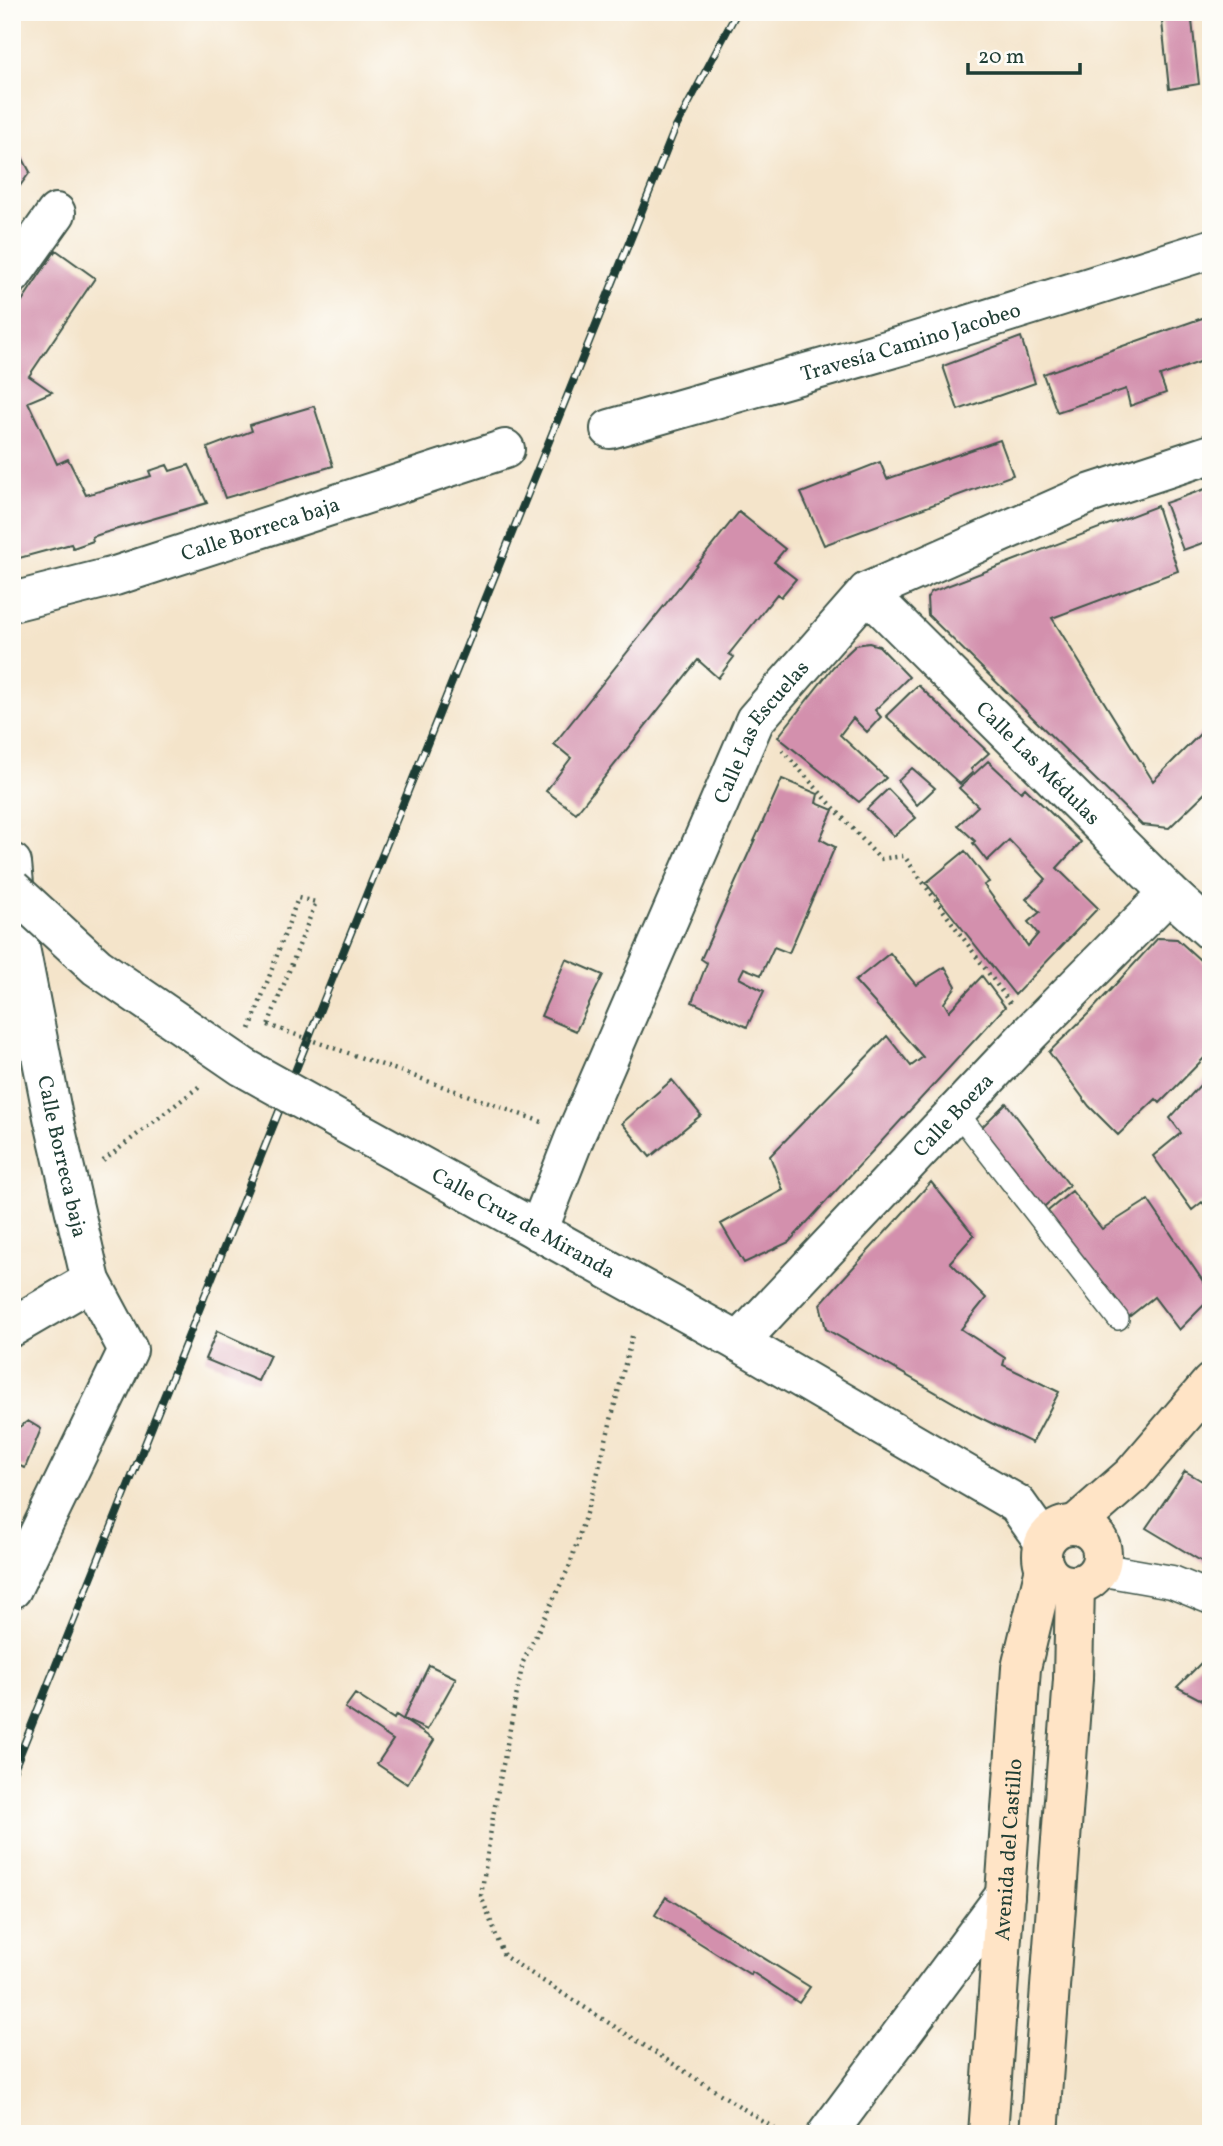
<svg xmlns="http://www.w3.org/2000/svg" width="1223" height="2146" font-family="Vollkorn,serif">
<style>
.building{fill:#d390ad}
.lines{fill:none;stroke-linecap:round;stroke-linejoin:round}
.service-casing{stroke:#3f564a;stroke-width:24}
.pedestrian-casing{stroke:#3f564a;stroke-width:35}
.minor-casing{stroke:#3f564a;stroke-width:42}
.tertiary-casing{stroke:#3f564a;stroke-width:42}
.secondary-casing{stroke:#3f564a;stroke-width:42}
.path{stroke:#3f564a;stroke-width:4.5;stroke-dasharray:2 5;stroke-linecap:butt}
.service{stroke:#fff;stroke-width:21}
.pedestrian{stroke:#fff;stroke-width:32}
.minor{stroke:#fff;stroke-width:38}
.tertiary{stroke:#fff;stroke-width:38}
.secondary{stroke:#ffe4c6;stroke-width:38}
.rail-casing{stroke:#1f3d34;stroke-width:8}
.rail{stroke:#fdfcf7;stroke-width:5;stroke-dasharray:16;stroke-linecap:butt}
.tertiary-bridge-casing{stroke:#3f564a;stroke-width:42;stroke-linecap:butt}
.path-bridge{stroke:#3f564a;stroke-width:4.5;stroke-dasharray:2 5;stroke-linecap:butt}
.tertiary-bridge{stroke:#fff;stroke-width:38}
.labels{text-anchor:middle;stroke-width:6;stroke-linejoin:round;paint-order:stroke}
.street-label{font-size:21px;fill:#1f3d34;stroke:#fdfcf7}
</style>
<rect width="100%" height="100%" fill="#fdfcf7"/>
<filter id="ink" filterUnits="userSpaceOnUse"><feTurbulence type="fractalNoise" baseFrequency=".0143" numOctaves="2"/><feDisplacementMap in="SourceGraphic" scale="14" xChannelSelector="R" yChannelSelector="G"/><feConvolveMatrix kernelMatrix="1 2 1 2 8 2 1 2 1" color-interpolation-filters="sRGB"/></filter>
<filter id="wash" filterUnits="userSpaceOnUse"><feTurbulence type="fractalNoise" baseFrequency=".00686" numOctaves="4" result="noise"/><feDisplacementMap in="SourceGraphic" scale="28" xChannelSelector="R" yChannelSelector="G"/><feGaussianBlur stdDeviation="1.57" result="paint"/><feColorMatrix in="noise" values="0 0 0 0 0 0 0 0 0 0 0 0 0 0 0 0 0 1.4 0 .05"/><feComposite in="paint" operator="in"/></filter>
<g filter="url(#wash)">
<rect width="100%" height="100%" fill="#f4e4ca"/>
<g id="blocks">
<path class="building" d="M1161,12h30l8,72 -30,5z
M12,138l18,34 -18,25z
M56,250l39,28 -66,98 23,16 -24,10 29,62 11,-5 18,36 65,-19 -2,-5 18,-6 3,6 19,-6 18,38 -103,30 -12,4 1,4 -20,7 -2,-4 -59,16v-244z
M1211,315v43l-51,18 6,17 -36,13 -4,-17 -69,23 -14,-38z
M1021,337l14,46 -77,27 -15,-44z
M314,406l19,60 -108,32 -18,-50 45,-17 -2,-6z
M1000,440l13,35 -189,70 -23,-52 79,-31 7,17z
M1211,487v53l-28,10 -18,-47z
M1157,506l21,65 -126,47 101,163 58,-58v64l-42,41 -27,-3 -214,-210 -1,-17 4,-6z
M739,512l46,37 -11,13 22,17 -15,18 -4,-3 -48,60 5,3 -16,21 -20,-18 -122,153 -30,-22 25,-33 -17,-14z
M869,643l10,3 30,31 -34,33 6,7 -14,15 -14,-14 -13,17 46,43 -27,24 -81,-65 55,-70 23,-22z
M918,685l71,68 -18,16 2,3 -13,12 -74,-68z
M988,761l33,31 4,-4 56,54 -24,26 41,40 -83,87 -89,-112 39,-32 24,31 -5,3 44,61 10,-12 -10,-12 12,-10 -14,-13 20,-20 -37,-39 -22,21 -14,-18 2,-2 -17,-16 20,-19 -19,-18z
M912,768l23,20 -18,17 -19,-24z
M782,779l36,15 -2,9 17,7 -13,29 15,8 -46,106 -15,-6 -13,28 -17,-7 -5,10 25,13 -17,36 -55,-25 15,-39 -6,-4z
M888,789l28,29 -22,18 -27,-27z
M1158,938l19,1 34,31v81l-51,52 -4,-4 -38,36 -29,-29 -40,-54 43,-42z
M890,953l26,32 29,-18 11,19 -12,17 5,8 33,-35 23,31 -216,235 -45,21 -23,-39 62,-34 -13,-34 117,-120 24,30 12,-9 -68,-76z
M566,959l37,16 -27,56 -35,-15z
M1211,1073v139l-9,-10 -10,8 -39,-54 28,-23 -11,-15z
M672,1080l29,35 -51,42 -28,-34z
M1006,1103l63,82 -30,26 -61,-80z
M931,1182l43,53 -24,27 36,36 -25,31 44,29 -2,7 56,27 -27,51 -55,-27 -151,-87 -6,-25z
M1072,1191l30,38 46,-29 63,93v5l-32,32 -25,-33 -29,23 -83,-104z
M217,1331l53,24 -12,26 -53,-22z
M28,1421l13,8 -16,39 -13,-5v-31z
M1185,1471l24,14 -6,10 8,3v69l-65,-39z
M1211,1653v52l-34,-18z
M429,1665l27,13 -29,52 -24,-11z
M355,1694l39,25 2,-4 38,25 -27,44 -30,-20 16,-24 -48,-32z
M666,1897l144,90 -11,16 -47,-31 -1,3 -96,-60z"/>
</g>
</g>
<g filter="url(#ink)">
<use href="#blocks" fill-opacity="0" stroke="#3f564a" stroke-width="2"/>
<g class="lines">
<defs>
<path id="service" d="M956,1111l162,208"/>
<path id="pedestrian" d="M1098,1569l74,13 39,16"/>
<g id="minor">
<path d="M12,275l44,-62"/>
<path id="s1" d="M610,429l294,-84 307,-96"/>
<path id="s2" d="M867,592l302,301 42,38"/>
<path id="s3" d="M12,602l103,-26 390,-127"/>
<path id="s4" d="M12,863l8,84 33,170 38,164 37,69 -116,239"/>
<path id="s5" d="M538,1231l38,-97 179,-414 112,-128 222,-98 122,-40"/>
<path d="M12,1327l79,-46"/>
<path id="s6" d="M739,1342l292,-310 138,-139"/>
<path d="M827,2134l178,-239"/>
</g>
<g id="tertiary">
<path id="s7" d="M340,1121l399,221 278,162 27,38"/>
</g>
<g id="secondary">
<path d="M1076,1524l56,-49 79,-92"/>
<circle cx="1072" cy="1555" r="30"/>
<path id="s8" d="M988,2134l33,-466 24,-100"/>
<path d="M1039,2134l34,-455 2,-94"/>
</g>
</defs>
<use href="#service" class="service-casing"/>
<use href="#pedestrian" class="pedestrian-casing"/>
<use href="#minor" class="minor-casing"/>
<use href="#tertiary" class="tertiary-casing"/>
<use href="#secondary" class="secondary-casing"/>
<path class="path" d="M782,750l98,109 24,-3 106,147
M250,1029l48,-131 18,4 -48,123
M408,1074l134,48
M103,1161l98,-76
M632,1336l-37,148 -25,81 -47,97 -30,154 -12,80 23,60 279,178"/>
<use href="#service" class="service"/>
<use href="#pedestrian" class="pedestrian"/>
<use href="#minor" class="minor"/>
<use href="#tertiary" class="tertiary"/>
<use href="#secondary" class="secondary"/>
<defs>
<path id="rail" d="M12,1774l662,-1643 63,-119"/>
</defs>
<use href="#rail" class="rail-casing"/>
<use href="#rail" class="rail"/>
<defs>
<path id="tertiary-bridge" d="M12,889l85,78 146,100 97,54"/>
</defs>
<use href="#tertiary-bridge" class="tertiary-bridge-casing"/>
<path class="path-bridge" d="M268,1025l140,49"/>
<use href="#tertiary-bridge" class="tertiary-bridge"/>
</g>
</g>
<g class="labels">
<g class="street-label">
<text dy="7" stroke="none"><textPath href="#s1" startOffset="313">Travesía Camino Jacobeo</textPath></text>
<text dy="7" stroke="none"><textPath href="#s3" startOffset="259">Calle Borreca baja</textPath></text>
<text dy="7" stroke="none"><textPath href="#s5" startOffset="548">Calle Las Escuelas</textPath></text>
<text dy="7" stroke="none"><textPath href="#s2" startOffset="242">Calle Las Médulas</textPath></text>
<text dy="7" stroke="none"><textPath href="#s6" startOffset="312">Calle Boeza</textPath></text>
<text dy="7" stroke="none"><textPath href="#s4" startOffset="298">Calle Borreca baja</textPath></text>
<text dy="7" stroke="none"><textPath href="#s7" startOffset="210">Calle Cruz de Miranda</textPath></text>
<text dy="7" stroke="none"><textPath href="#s8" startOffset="285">Avenida del Castillo</textPath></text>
</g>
</g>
<rect width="1223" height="2146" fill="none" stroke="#fdfcf7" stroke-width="42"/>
<path d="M968 63v10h112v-10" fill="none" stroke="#1f3d34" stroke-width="3.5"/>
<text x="978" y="63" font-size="21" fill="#1f3d34" stroke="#fdfcf7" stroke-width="5" paint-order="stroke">20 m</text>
</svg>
